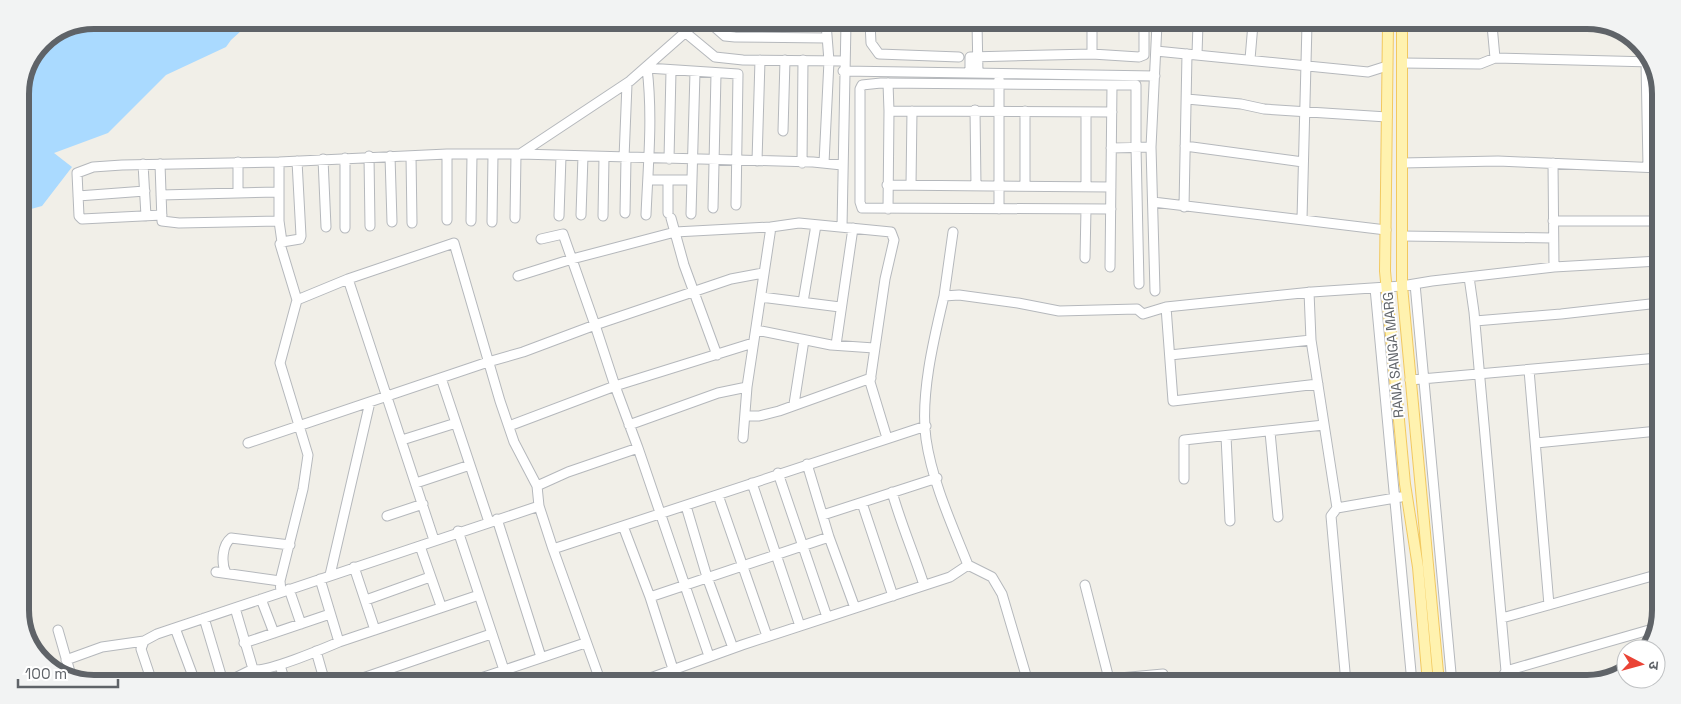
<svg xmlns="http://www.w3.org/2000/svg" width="1681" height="704" font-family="'Space Grotesk','Noto Sans Devanagari',sans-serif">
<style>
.water{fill:#aadaff}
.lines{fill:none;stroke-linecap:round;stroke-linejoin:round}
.minor-casing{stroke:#b5b8bc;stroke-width:11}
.major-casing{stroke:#f2c960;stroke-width:12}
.minor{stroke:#fff;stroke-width:9}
.major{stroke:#fff2af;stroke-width:10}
.labels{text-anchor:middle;stroke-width:4;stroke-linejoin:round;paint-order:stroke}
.street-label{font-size:14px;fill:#5f6368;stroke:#fff}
.rim{fill:none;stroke:#5f6368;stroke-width:6}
</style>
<rect width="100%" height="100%" fill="#f1efe8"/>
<path class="water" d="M93,20l159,1 -21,19 -5,7 -60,28 -58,58 -54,20 18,14 -30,39 -22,6v-123l22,-48z"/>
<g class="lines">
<defs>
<path id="minor" d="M709,22l16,14 10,1 91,1
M870,23l1,20 8,11 80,3
M977,23l1,50
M1092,24v30l47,3 5,-2v-31
M1492,25l3,33 157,4
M686,33l29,24 28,3 101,1
M1156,51l212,21 19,-6
M1197,54l1,-30
M1250,59l3,-35
M1646,62l2,105
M1402,63l78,1 15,-6
M843,71l312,5
M970,73v-16l122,-3
M888,83l1,28
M1187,99l54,5 23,5 123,8
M975,110l1,76
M783,131l2,-71
M1185,146l118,16
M1111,148l40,-1
M520,154l110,-73 67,-59
M369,156l1,70
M390,156l2,66
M411,156l1,67
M345,158v70
M624,158l3,-74
M323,159l3,68
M669,159l2,-88
M757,161l3,-101
M279,162v59l3,21 -2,2 17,56 -17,63 28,92 -5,34 -23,92 1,11
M802,163l1,-103
M824,163l5,-102 -3,-38
M1402,163l96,-2 162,7
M1553,163l1,104
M143,164l3,52
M160,164l2,57 17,2 100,-2
M648,180h43
M887,185l224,2
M911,185l1,-74
M1025,186v-75
M1086,187v-75
M238,193v-31
M161,195l117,-3
M78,196l67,-5
M1153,202l233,28
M1184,207l3,-153
M713,208l3,-134
M888,209l1,-98 223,1
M999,209v-130
M1111,209l-249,-1 -2,-6v-113l2,-4 19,-2 231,2
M625,213l1,-55
M668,213v-33
M691,214l4,-142
M162,215l-80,4 -3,-3 -2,-43 16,-6 29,-2 157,-3 168,-8h73l293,8 29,3
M581,215l2,-59
M646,215c2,-49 7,-98 1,-147l91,6 -2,131
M559,216l2,-60
M603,216l1,-59
M515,218l1,-64
M671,218l13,47 33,90
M1302,219l5,-195
M447,220v-66
M471,221l1,-66
M1553,221h107
M492,222l1,-67
M842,227l4,-204
M1402,236l151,2
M541,239l22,-5 32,91 136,-46 32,-6
M282,242l18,-3 1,-3 -4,-75
M1085,258l1,-49
M1110,267l2,-182h24v62l3,137
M518,276l54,-17 103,-27 96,-5
M1469,277l5,35 32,359
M348,279l86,261
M1415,284l37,400
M1375,288l37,395
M1155,291l-4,-144 6,-123
M944,296l9,-64
M761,297l79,10
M297,300l51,-21 106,-36 46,158 14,41 23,44
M803,302l13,-77
M1166,307l7,94 145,-17
M1475,321l86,-7 98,-11
M756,330l75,15 43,3
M1311,340l26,168
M836,345l17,-117
M1170,355l141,-15 -2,-48
M1529,370l20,235
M441,378l48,144
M1410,380l248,-22
M794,404l10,-64
M746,416h13l20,-5 92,-33
M629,425l89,-32 29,-6
M509,426l106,-40 138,-43
M1270,432l8,85
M1226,436l4,85
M743,438l4,-51 24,-160 28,-4 92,9 3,8 -9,39 -15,103 17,56
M402,440l54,-17
M1536,443l122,-12
M638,448l71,208
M807,464l22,73 26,71
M778,473l49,144
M1184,479v-39l140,-15
M416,483l54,-18
M752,483l48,143
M892,492c9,32 22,62 32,93
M718,495l49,141
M862,503l31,93
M539,506l14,43
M686,506l21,71 26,71
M823,515l114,-37
M387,516l36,-12
M497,519l44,138
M623,526l27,71 23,72
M458,531l46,139
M420,546l21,60
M968,565c-16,-40 -36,-84 -42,-126 -6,-44 8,-101 18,-143l15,-1 59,8 41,8 78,-2 6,5 23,-7 146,-15 90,-6 30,-5 122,-14 105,-6
M354,567l21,63
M216,572l64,9
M226,573c-5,-10 -4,-28 5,-35l59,7
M330,575l40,-173
M1085,585l24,94
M289,589l12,35
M650,597l179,-60
M261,599l13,34
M366,600l64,-23
M235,608l18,61c10,5 72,-21 86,-27l-19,-63
M204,618l17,57 5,4
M1502,618l154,-43
M175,628l19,51
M58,630l14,49
M339,642l140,-47
M244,643l86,-29
M316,651l8,28
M66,660l36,-13 42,-6
M280,665l4,14
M151,679l-10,-30 3,-8 13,-7 382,-128 -2,-20 31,-14 70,-24 -23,-62 -20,-61 -72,27 -35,10 -240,81
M233,679l20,-10
M357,680l134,-46
M475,680l110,-37
M600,680l-47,-131 373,-123
M642,681l100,-36 208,-68 18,-12 24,12 10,17 26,88
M1076,682l87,-8 3,8
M1346,683l-15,-167 6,-8 64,-11
M1470,684l32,-6 4,-7 150,-43"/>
<path id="major" d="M1388,25l-3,246 20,213 13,83 10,116
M1402,25v261l37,397"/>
</defs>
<use href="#minor" class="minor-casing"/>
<use href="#major" class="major-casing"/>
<use href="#minor" class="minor"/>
<use href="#major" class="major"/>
</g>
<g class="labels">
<g class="street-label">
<text transform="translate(1393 355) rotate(-95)" y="5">RANA SANGA MARG</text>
</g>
</g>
<path d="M0 0H1681V704H0ZM94 29H1587A65 65 0 0 1 1652 94V610A65 65 0 0 1 1587 675H94A65 65 0 0 1 29 610V94A65 65 0 0 1 94 29Z" fill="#f2f3f3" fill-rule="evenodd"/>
<path class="rim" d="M94 29H1587A65 65 0 0 1 1652 94V610A65 65 0 0 1 1587 675H94A65 65 0 0 1 29 610V94A65 65 0 0 1 94 29Z"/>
<g transform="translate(1641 664) rotate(96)"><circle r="24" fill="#ffffff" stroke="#bfc1c3"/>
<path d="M0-4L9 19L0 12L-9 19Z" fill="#ea4335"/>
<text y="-8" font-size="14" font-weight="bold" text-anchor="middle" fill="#5f6368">उ</text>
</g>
<path d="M18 679v8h100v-8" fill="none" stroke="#5f6368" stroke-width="2.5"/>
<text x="25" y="679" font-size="15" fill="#5f6368" stroke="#ffffff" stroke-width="4" paint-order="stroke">100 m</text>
</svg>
